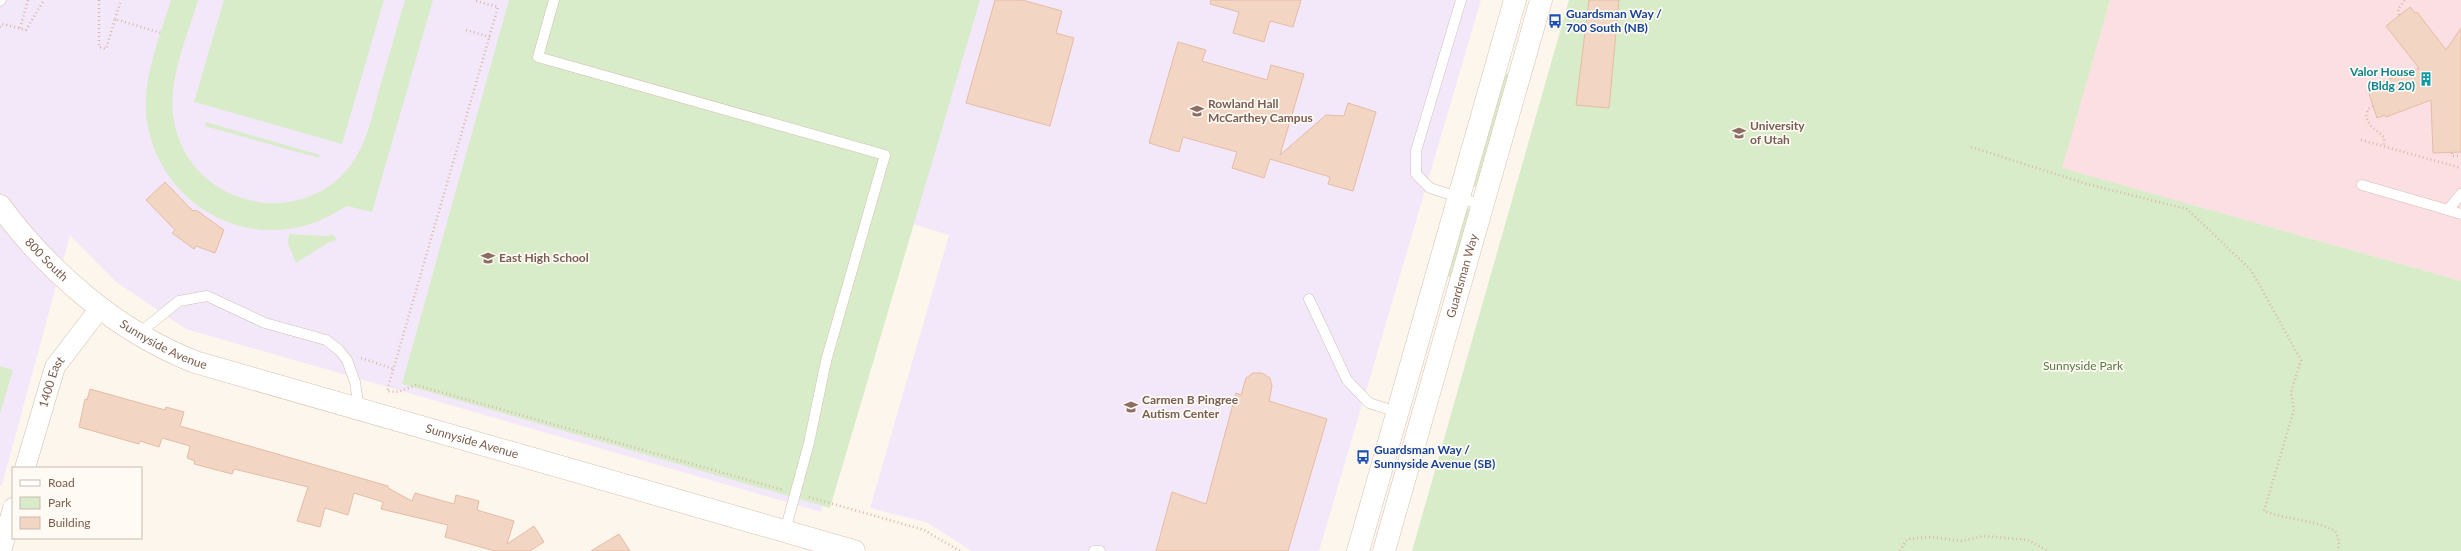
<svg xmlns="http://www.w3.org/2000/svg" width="2461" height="551" font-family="Lato,sans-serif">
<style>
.education{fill:#f3e8fa}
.medical{fill:#fbdfe3}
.green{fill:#d8ecc9}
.building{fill:#f3d5c3;stroke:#e6bba3}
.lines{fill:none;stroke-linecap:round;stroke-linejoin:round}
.lane-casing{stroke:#d1beb0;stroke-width:11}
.street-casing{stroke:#d1beb0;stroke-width:21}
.secondary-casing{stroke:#d6c0b0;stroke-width:23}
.path{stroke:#d9b8a5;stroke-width:2.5;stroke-dasharray:1 3;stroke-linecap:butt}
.lane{stroke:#fff;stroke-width:10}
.street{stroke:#fff;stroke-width:20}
.secondary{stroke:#fff;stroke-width:22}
.labels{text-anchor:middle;stroke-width:3.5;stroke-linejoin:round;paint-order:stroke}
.transit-label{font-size:12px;font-weight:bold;fill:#164399;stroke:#fffaf3;text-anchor:start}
.culture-label{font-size:12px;font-weight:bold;fill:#0d838f;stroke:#fffaf3;text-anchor:end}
.education-label{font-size:12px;font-weight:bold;fill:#785e54;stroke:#fffaf3;text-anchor:start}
.street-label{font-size:12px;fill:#7a5c4d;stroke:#fffaf3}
.park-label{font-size:12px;fill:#537a41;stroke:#fffaf3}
</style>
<rect width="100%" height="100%" fill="#fdf6ec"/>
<path class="education" d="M0,0h510l397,159 -86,353 -635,-183 -71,-48 -45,-46 -68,250h-2z
M979,0h502l-162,551h-347l-46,-29 -56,-14 79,-273 -36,-11z"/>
<path class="medical" d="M2110,0h351v281l-400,-113z"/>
<path class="green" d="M171,0h27c-11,38 -31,81 -24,120 13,84 124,113 176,46 17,-22 22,-50 29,-76 9,-30 17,-60 26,-90h28l-61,212 -25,-6c-19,11 -37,21 -59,23 -71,10 -137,-45 -142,-117 -2,-38 14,-76 25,-112z
M224,0h160l-42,144 -148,-42z
M509,0h471l-150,508 -428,-124z
M1569,0h541l-48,168 399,113v270h-1049z
M1501,72l13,4 -37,111 -4,-1z
M206,122l114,33 -1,3 -114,-32z
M1465,208l7,2 -19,68 -7,-2z
M289,234l39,2 4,-2 4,4 -1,3 -6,1 -33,21 -8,-19z
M0,366l13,4 -13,44z"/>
<path class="building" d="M995,0h27l40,11 -6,22 18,5 -24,88 -84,-23z
M1211,0h90l-8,27 -23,-6 -6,21 -31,-9 6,-21 -29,-8z
M1589,0h30l-10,108 -33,-3z
M2410,7l5,6 2,-1 29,38 15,-22v124l-28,1 -2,-53 -45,17 -1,-2 -8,3 -10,-31 52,-19 -33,-42z
M1178,42l28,8 -4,11 65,19 4,-15 33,9 -24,81 46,-40 18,1 4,-13 28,9 -23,79 -25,-7 2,-7 -60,-18 -6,19 -32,-10 5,-16 -54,-15 -4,15 -30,-9z
M165,182l28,29 3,-1 28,20 -9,23 -19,-7 -2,3 -22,-16 3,-3 -29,-30z
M1253,373h9l8,5 2,8 -3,15 58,18 -39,132h-132l16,-59 34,12 30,-111 5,2 5,-17z
M90,389l75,21 1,-3 18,5 -4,14 208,60v2l24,13 3,-8 39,11 2,-9 23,6 -2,9 37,11 -7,23 27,-18 10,16 -14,9h-35l-50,-14 3,-12 -67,-16 2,-7 -29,-9 -6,22 -23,-7 -5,19 -23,-6 11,-34 -74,-18 -2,5 -38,-10 1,-3 -8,-3 3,-12 -28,-8 -3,9 -19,-6 -1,3 -60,-17 6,-28 2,1z
M619,534l11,17h-39z"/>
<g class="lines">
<defs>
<path id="lane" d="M554,0l-16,57 347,98 -59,206 -17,82 -24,88
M1461,0l-45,151v23l14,14 52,17
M0,1l1,-1
M2362,185l86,25 13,-16
M2448,210l13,4
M1309,299l38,81 22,23 28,9
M138,334l41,-33 28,-5 58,27 61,17 13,10 8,10 8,22 4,27
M1094,551h6"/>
<g id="street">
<path id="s1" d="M25,468l30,-101 45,-59"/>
<path d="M1,551l12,-43"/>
</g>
<g id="secondary">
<path id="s2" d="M0,206c50,67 117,125 195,156l659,189"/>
<path d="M1358,551l157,-551"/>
<path id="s3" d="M1384,551l157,-551"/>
</g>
</defs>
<use href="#lane" class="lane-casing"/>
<use href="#street" class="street-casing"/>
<use href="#secondary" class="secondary-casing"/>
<path class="path" d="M99,0v47l7,2 9,-30 46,14
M476,1l22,6 -111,384 11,1 18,-7 367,105
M2399,15l-1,-6 7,-9
M115,19l6,-19
M0,27l2,-3 24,6 18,-30
M20,28l8,-28
M466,30l24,7
M2373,106l-5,3 -2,8 4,8 14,12v9
M2361,140l100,28
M1971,147l116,37 100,25 64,61 50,90 -10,32 3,18 -30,101c23,9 49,8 71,20l4,10 -1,10
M2452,153v3h9
M361,358l33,11
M809,497l115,33 36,21
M1900,551l7,-12 24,-2 30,4 23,-5 44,4 20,11"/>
<use href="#lane" class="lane"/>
<use href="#street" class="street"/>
<use href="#secondary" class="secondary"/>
</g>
<defs>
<symbol id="bus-bare" viewBox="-9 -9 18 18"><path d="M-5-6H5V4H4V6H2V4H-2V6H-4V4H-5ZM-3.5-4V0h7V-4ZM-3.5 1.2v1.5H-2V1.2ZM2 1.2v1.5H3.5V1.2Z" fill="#1a4fb4" stroke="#fffaf3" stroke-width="2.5" paint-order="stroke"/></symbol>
<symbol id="building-bare" viewBox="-9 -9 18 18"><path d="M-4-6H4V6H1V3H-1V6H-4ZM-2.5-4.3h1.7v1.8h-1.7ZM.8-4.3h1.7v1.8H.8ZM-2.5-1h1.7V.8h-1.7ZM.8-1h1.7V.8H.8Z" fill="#0f9aa8" stroke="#fffaf3" stroke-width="2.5" paint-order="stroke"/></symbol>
<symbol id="school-bare" viewBox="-9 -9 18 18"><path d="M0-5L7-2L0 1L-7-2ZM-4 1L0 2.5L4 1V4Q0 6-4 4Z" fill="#8d6e63" stroke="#fffaf3" stroke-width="2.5" paint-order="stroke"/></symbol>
<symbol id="university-bare" viewBox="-9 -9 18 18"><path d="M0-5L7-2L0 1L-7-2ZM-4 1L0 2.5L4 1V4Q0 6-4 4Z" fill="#8d6e63" stroke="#fffaf3" stroke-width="2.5" paint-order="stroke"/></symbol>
</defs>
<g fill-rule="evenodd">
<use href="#bus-bare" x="1545" y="11" width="20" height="20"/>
<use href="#building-bare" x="2416" y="69" width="20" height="20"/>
<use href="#school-bare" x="1187" y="101" width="20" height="20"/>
<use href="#university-bare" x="1729" y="123" width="20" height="20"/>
<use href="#school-bare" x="478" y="248" width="20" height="20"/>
<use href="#school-bare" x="1121" y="397" width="20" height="20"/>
<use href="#bus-bare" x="1353" y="447" width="20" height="20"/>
</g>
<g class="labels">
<g class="transit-label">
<text x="1566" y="18">Guardsman Way /<tspan x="1566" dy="14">700 South (NB)</tspan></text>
<text x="1374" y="454">Guardsman Way /<tspan x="1374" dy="14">Sunnyside Avenue (SB)</tspan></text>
</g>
<g class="culture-label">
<text x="2415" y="76">Valor House<tspan x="2415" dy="14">(Bldg 20)</tspan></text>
</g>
<g class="education-label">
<text x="1208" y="108">Rowland Hall<tspan x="1208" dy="14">McCarthey Campus</tspan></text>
<text x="1750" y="130">University<tspan x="1750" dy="14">of Utah</tspan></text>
<text x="499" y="262">East High School</text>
<text x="1142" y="404">Carmen B Pingree<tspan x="1142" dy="14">Autism Center</tspan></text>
</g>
<g class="street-label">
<text dy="4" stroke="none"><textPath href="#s2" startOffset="71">800 South</textPath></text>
<text dy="4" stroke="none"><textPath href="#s3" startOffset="286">Guardsman Way</textPath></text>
<text dy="4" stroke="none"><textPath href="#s2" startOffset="217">Sunnyside Avenue</textPath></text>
<text dy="4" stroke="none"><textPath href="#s1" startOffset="90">1400 East</textPath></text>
<text dy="4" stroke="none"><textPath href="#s2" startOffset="541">Sunnyside Avenue</textPath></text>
</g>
<g class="park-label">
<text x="2083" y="370">Sunnyside Park</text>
</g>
</g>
<rect x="12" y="467" width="130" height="72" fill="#fffaf3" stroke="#cabbb1"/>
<rect x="20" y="480" width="20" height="6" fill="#ffffff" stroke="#cabbb1"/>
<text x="48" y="487" font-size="12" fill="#7a5c4d">Road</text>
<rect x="20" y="497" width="20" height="12" fill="#d8ecc9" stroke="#cabbb1"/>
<text x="48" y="507" font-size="12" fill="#7a5c4d">Park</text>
<rect x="20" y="517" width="20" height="12" fill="#f3d5c3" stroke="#cabbb1"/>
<text x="48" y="527" font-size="12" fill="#7a5c4d">Building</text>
</svg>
